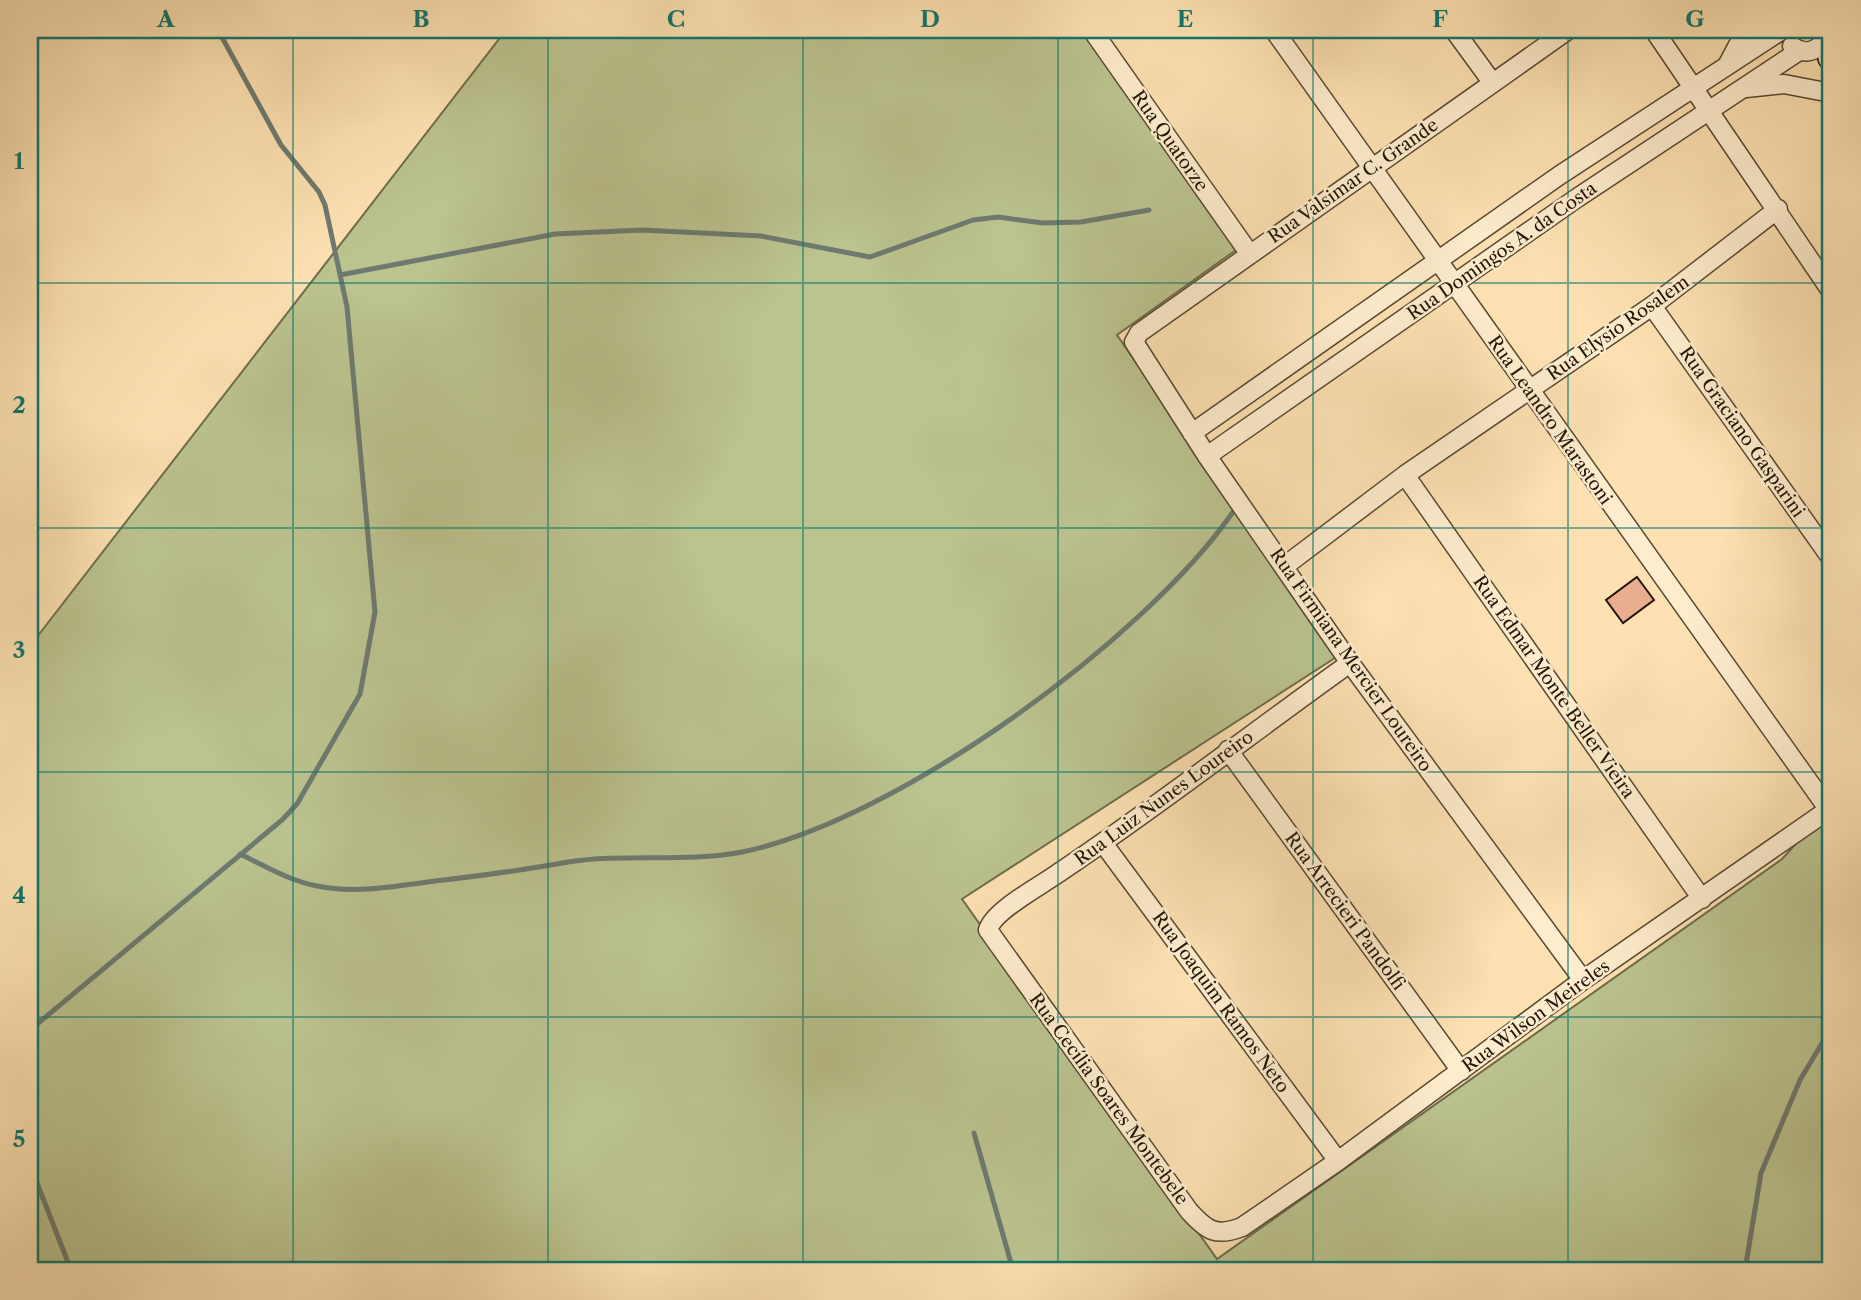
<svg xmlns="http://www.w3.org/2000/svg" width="1861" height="1300" font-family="'Libre Caslon Text',serif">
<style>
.green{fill:#bbc38f;stroke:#6e6c4c;stroke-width:2}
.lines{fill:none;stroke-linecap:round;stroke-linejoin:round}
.stream{stroke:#6e7a70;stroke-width:5}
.building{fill:#e9ae8f;stroke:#211609;stroke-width:2}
.minor-casing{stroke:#584933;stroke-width:21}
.major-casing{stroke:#211609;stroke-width:26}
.minor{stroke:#feeccd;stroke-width:18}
.major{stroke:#fde1b2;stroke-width:23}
.grid{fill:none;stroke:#0f766e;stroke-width:2;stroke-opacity:0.55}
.labels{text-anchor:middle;stroke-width:5;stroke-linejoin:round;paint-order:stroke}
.street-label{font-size:18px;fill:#211609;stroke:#feeccd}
.neatline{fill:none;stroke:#0f766e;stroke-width:2.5}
.grid-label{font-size:23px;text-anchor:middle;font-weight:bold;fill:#0f766e}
</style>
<rect width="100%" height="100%" fill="#fde1b2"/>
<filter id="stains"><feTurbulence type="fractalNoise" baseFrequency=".00286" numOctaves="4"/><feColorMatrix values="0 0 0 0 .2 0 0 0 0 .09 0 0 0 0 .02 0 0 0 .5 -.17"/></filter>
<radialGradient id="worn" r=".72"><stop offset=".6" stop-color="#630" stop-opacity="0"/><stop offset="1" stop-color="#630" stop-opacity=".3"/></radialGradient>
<path class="green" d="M506,30h585l152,215 -126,90 224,319 -379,245 255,360 565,-400 44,-48 5,11v448h-1801v-624z"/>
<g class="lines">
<path class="stream" d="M340,275l215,-41 87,-4 119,6 109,21 103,-37 25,-3 45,6 38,-1 68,-12
M240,854c25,12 50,27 77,32 39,8 79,0 118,-5 44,-5 89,-11 133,-19 57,-9 117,1 174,-10 154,-31 402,-212 491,-340
M30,1030l252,-210 15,-16 63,-110 15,-82 -28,-305 -22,-102 -6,-13 -38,-47 -63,-115
M974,1133l39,137
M30,1165l41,105
M1745,1270l16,-97 39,-93 31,-52"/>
</g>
<path class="building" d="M1637,577l17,23 -31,23 -17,-23z"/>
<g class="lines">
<defs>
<path id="minor" d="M1092,30l157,223
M1274,30l555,780
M1454,30l38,52
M1568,30l-429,303 -5,9 73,114 143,207 233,317
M1654,30l177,261
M1792,46c10,8 20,7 29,-1l4,-15
M1728,64l18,-34
M1746,88l38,-4 47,9
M1652,306l179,252
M1192,433l368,-258 222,-145
M1207,456l370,-258 222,-147
M1405,475l297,424
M1286,565l119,-90 247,-169 126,-97
M1350,663c-98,70 -193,144 -293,211 -17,12 -64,37 -69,56l201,281c18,20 27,26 53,16l96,-66 245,-181 248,-172
M1228,750l233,321
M1103,843l235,318"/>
<path id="major" d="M1830,58l1,-3"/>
</defs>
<use href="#minor" class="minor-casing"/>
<use href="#major" class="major-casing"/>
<use href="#minor" class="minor"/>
<use href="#major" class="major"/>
</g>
<path class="grid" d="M293,30v1240M548,30v1240M803,30v1240M1058,30v1240M1313,30v1240M1568,30v1240M30,283h1801M30,528h1801M30,772h1801M30,1017h1801"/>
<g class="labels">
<g class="street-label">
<text transform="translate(1170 141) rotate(55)" y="6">Rua Quatorze</text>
<text transform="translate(1353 181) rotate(-35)" y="6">Rua Valsimar C. Grande</text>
<text transform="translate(1502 251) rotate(-35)" y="6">Rua Domingos A. da Costa</text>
<text transform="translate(1618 328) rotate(-35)" y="6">Rua Elysio Rosalem</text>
<text transform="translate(1550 420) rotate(55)" y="6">Rua Leandro Marastoni</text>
<text transform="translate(1742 432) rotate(55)" y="6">Rua Graciano Gasparini</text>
<text transform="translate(1351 660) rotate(55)" y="6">Rua Firmiana Mercier Loureiro</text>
<text transform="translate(1554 687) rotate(55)" y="6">Rua Edmar Monte Beller Vieira</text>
<text transform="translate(1164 798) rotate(-36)" y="6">Rua Luiz Nunes Loureiro</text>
<text transform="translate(1345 911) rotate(54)" y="6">Rua Arrecieri Pandolfi</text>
<text transform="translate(1221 1002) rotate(54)" y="6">Rua Joaquim Ramos Neto</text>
<text transform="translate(1536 1016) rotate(-36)" y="6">Rua Wilson Meireles</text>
<text transform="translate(1109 1099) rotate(54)" y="6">Rua Cecília Soares Montebele</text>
</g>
</g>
<rect width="1861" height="1300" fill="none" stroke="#fde1b2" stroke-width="77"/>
<rect x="38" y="38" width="1784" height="1224" class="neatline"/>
<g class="grid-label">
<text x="166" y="27">A</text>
<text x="421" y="27">B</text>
<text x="676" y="27">C</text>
<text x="930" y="27">D</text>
<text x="1185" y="27">E</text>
<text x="1440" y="27">F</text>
<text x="1695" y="27">G</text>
<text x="19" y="169">1</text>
<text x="19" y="413">2</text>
<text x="19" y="658">3</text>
<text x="19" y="903">4</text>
<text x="19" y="1147">5</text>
</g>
<rect width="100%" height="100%" filter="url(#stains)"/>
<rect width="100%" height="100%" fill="url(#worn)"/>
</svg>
